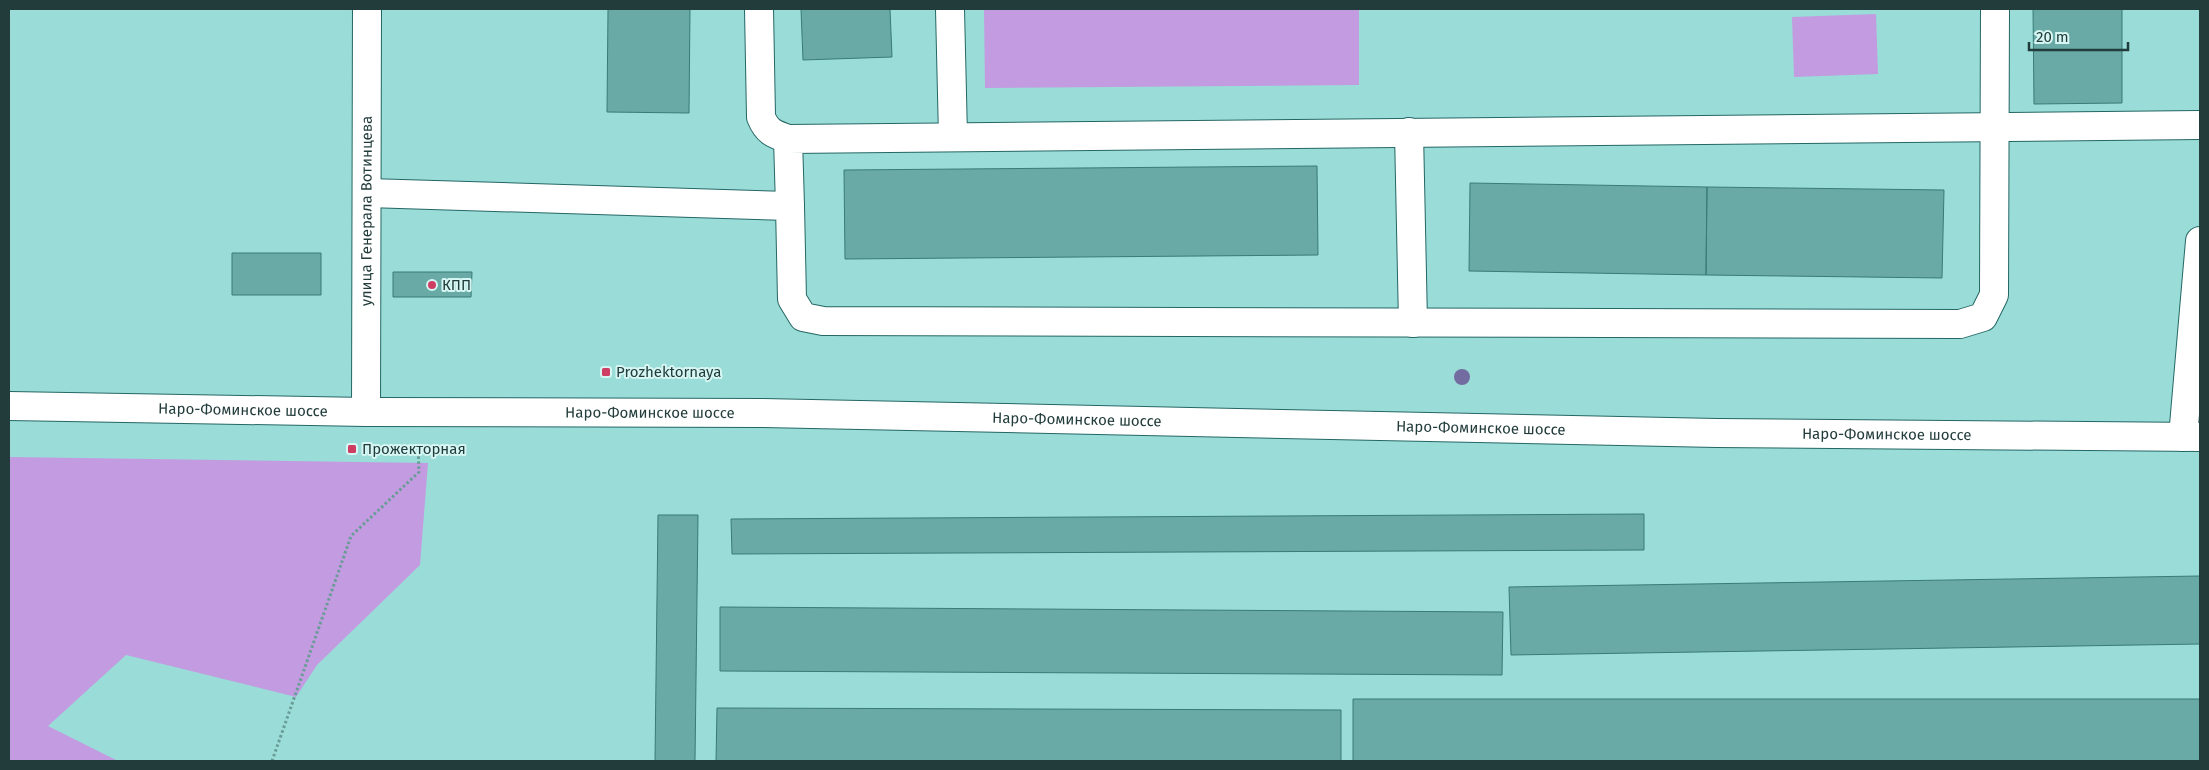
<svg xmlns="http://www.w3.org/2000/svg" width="2209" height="770" font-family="'Fira Sans',sans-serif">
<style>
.green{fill:#c39be1}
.building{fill:#69aaa6;stroke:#397b77}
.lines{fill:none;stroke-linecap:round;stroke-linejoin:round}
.minor-casing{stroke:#246764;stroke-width:30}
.major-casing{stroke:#246764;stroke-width:30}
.path{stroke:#699b97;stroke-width:3;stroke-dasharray:2.5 2.5;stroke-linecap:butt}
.minor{stroke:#fff;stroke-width:28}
.major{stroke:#fff;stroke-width:28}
.tree{fill:#726ca0}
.poi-dot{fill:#ce3e62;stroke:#d6f6f3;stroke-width:2}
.labels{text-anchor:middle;stroke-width:4;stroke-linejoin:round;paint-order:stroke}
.street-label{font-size:15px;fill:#213c3a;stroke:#d6f6f3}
.poi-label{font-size:15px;fill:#213c3a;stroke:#d6f6f3;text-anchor:start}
</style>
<rect width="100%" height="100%" fill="#9adcd7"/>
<path class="green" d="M984,9h375v76l-374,3z
M1876,14l2,60 -84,3 -2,-60z
M9,457l419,6 -8,102 -103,100 -21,32 -170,-42 -78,71 70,35h-109z"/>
<path class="building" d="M608,9h82l-1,104 -82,-1z
M801,9h89l2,48 -89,3z
M2033,9h89v94l-88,1z
M1317,166l1,89 -473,4 -1,-89z
M1470,183l237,4 -1,88 -237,-4z
M1707,187l237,3 -2,88 -236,-3z
M232,253h89v42h-89z
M393,272h79l-1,25h-78z
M1644,514v36l-912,4 -1,-35z
M658,515h40l-3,246h-40z
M2200,576v68l-689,11 -2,-68z
M720,607l783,5 -1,63 -782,-4z
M1353,699h847v62h-847z
M717,708l624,2v51h-625z"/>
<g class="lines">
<defs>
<g id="minor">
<path d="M759,9l2,108c6,15 13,17 27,22"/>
<path d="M950,9l3,128"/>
<path d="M1409,132l4,191"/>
<path d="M368,193l422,13 2,93 11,18 20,4 1137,3 23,-7 11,-22 1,-286"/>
<path d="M790,206l-2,-67 1412,-14"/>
<path id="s1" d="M366,412l1,-403"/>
<path d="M2183,437l17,-196"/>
</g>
<g id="major">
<path id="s2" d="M9,406l357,6 397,1 954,20 483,4"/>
</g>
</defs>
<use href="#minor" class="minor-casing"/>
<use href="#major" class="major-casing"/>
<path class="path" d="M272,761l79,-225 68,-64 -1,-28"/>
<use href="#minor" class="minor"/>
<use href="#major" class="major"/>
</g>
<circle class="tree" cx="1462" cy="377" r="8"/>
<g class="poi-dot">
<circle cx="432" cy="285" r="5"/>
<rect x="601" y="367" width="10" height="10" rx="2.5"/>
<rect x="347" y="444" width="10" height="10" rx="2.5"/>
</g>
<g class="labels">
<g class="street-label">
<text dy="5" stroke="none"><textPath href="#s1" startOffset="201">улица Генерала Вотинцева</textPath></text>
<text dy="5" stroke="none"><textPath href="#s2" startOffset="234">Наро-Фоминское шоссе</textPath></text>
<text dy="5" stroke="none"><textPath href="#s2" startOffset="641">Наро-Фоминское шоссе</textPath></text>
<text dy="5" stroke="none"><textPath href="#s2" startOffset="1068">Наро-Фоминское шоссе</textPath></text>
<text dy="5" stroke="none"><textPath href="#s2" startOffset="1472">Наро-Фоминское шоссе</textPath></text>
<text dy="5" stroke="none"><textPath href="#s2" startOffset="1878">Наро-Фоминское шоссе</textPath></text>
</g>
<g class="poi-label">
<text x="442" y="290">КПП</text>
<text x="616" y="377">Prozhektornaya</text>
<text x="362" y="454">Прожекторная</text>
</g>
</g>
<rect width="2209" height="770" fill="none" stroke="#213c3a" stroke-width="20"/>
<path d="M2029 42v8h99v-8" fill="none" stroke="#213c3a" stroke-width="2.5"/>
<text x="2036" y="42" font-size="15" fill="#213c3a" stroke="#d6f6f3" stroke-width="4" paint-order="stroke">20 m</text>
</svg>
